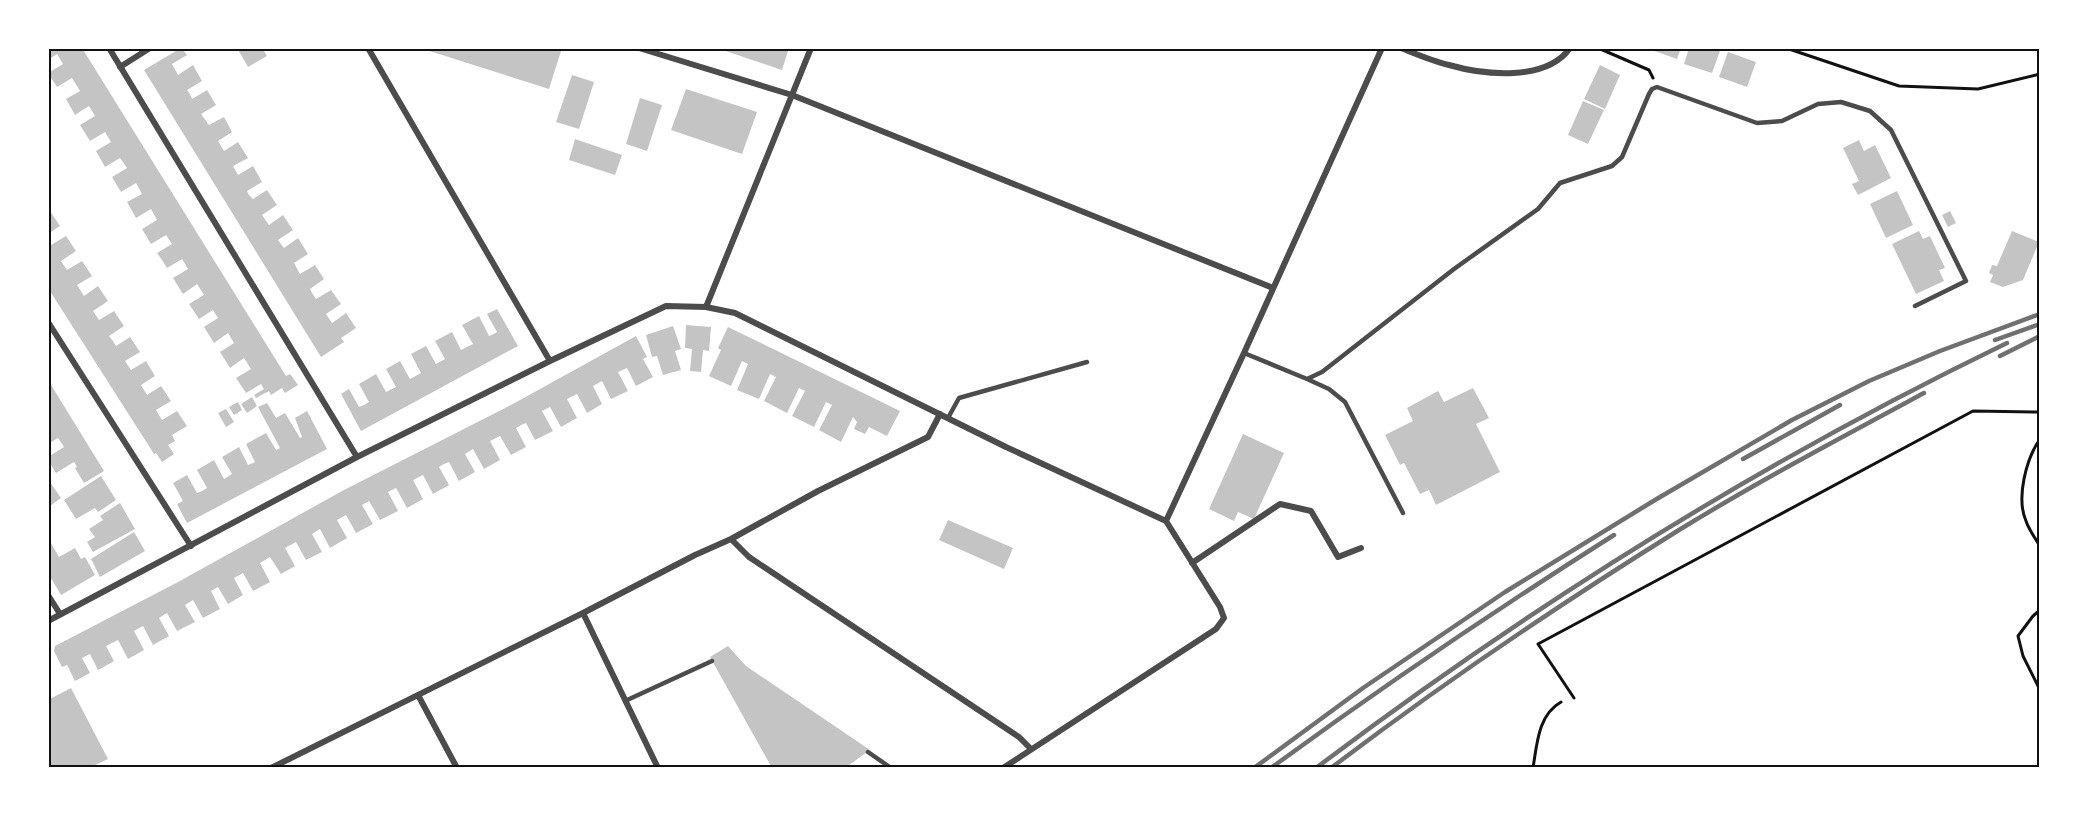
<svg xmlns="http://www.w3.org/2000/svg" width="2088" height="816" font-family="Spectral,serif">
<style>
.building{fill:#c4c4c4}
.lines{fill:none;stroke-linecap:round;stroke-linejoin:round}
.path{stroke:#111;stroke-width:3}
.service{stroke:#4c4c4c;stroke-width:4.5}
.minor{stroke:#4c4c4c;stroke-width:6}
.rail{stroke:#707070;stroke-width:4.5}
.neatline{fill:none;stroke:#111;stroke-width:2}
</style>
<rect width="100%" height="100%" fill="#fff"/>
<path class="building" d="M48,48h34l204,328 4,-2 8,11 -13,8 -3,-5 -11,7 -2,-4 -13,7 -2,-3 10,-6 -3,-5 -15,9 -10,-15 15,-9 -7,-11 -14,10 -10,-16 14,-9 -6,-10 -14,10 -10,-16 14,-9 -5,-8 -14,9 -10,-15 15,-9 -7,-11 -14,10 -10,-16 15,-9 -6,-10 -15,9 -5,-8 -5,-7 15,-9 -6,-9 -15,9 -9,-15 15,-9 -6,-11 -15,9 -9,-16 15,-8 -6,-11 -15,9 -9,-15 15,-9 -7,-10 -15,9 -9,-16 15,-9 -6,-10 -15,9 -10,-16 15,-9 -6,-10 -14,9 -9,-16 14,-8 -8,-13 -15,9 -9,-14 15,-9 -6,-10 -9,6z
M181,48l6,7 -15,9 6,11 15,-10 9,16 -15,9 3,4 2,5 15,-9 9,15 -15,9 8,11 15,-8 8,15 -14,9 6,10 14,-9 10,16 -15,8 5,9 15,-9 9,16 -15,9 2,4 4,4 14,-9 10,15 -15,10 7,10 14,-10 10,15 -15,10 6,8 14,-10 10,16 -14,9 6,11 15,-9 9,14 -14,10 2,4 4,6 15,-9 10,14 -15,10 6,9 14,-10 10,15 -15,10 3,4 -23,15 -177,-287z
M237,48h25l5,8 -19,11z
M420,48h142l-13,41z
M717,48h72l-7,22z
M1646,48h35l-4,11z
M1689,48h32l-9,25 -28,-9z
M1728,52l28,10 -9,25 -28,-10z
M1600,65l20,10 -15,34 -21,-10z
M572,75l22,7 -15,47 -23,-7z
M686,89l71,23 -15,42 -71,-24z
M640,98l22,7 -15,46 -21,-7z
M1583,101l21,9 -16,34 -20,-9z
M575,139l47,16 -7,20 -46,-15z
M1859,140l5,11 11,-6 16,33 -33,17 -6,-11 7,-3 -16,-33z
M1897,191l16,34 -27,13 -16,-34z
M50,211l10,15 -12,8v-22z
M1950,211l6,12 -8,4 -6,-12z
M1919,231l4,8 7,-3 15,32 -6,2 5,11 -28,13 -24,-50z
M2012,231l27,11 -16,38 -20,7 -13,-5 3,-7 -4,-2 3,-8 5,1z
M66,236l10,15 -15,10 6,9 15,-9 10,15 -15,9 7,11 14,-10 10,15 -15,10 6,9 15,-9 10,15 -15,10 4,5 3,5 14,-9 10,15 -15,9 6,9 15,-9 9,15 -14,9 6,10 14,-9 10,15 -15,9 6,10 15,-9 10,15 -15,9 3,6 -7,4 6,9 -12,8 -6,-9 -2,1 -106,-166v-48l3,5z
M497,309l21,37 -157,85 -20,-37 8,-5 10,18 5,-2 5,-3 -10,-18 17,-10 10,18 10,-5 -10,-18 14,-8 10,18 11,-6 -10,-19 15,-8 10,18 9,-5 -10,-18 17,-9 9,18 12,-6 -11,-19 17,-9 10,20 5,-2 3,-2 -10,-18z
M686,325l25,2 -2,24 -6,-1 -2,22 -11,-1 2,-22 -7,-1z
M673,326l8,23 -6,2 6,19 -18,5 -6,-19 -5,1 -6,-22z
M728,327l172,84 -13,25 -18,-9 -4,7 -11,-5 3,-7 -4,-5 -12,25 -22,-12 13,-25 -6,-3 -12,25 -22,-11 13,-25 -6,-3 -12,25 -23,-12 12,-24 -6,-3 -11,25 -22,-9 11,-26 -6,-3 -11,25 -22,-10 12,-26 -3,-2z
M636,336l11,21 -4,2 10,18 -17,9 -9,-18 -9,4 10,19 -17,8 -9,-18 -9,5 9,18 -15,9 -10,-19 -10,5 10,19 -16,9 -11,-20 -8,4 11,20 -18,9 -9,-17 -5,2 -5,3 10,19 -15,8 -11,-19 -10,5 10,19 -16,9 -11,-20 -8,5 10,18 -16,9 -10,-19 -5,2 -5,3 10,18 -16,9 -10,-19 -10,5 10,19 -16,9 -11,-20 -8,4 10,19 -18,9 -11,-19 -7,4 11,19 -17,9 -10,-18 -9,5 10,18 -17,10 -10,-19 -8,5 10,18 -16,8 -10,-18 -11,6 10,18 -14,8 -11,-17 -10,6 10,19 -17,9 -10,-18 -9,5 9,17 -15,9 -10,-17 -7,4 9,18 -17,9 -10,-18 -8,5 10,17 -18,9 -10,-18 -8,5 10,18 -16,9 -10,-19 -9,5 10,19 -16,9 -10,-19 -12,6 8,15 -16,9 -8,-16 -8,4 8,15 -15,8 -8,-16 -5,2 -8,-16 1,-5 123,-64 166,-92 167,-85z
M48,380l56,91 -20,12 -9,-15 2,-1 -3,-5 -18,11 -8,-13v-3l16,-10 -6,-9 -10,6z
M1473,388l16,30 -13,6 24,48 -64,33 -7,-15 -9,4 -16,-31 -4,2 -15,-30 28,-14 -6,-13 31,-17 6,11z
M252,397l5,9 -10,7 -6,-9z
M238,402l4,8 -8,5 -5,-8z
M267,403l9,15 9,-5 15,25 2,-1 -7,-19 12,-7 20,38 -140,74 -10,-19 6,-3 -10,-18 14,-8 10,18 5,-2 5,-3 -10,-18 17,-10 10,19 8,-5 -10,-17 17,-10 9,18 5,-2 2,-1 -9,-18 20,-11 10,17 4,-2 -22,-41z
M226,409l8,13 -8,5 -8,-14z
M1243,434l41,19 -30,66 -16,-7 -4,9 -25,-12z
M101,476l15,24 -18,12 -3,-4 -19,11 -12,-19z
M48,479l13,19 -11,8 -2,-3z
M120,503l15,26 -42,23 -6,-10 8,-5 -6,-8 14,-9 -3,-4z
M948,520l65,28 -9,21 -65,-29z
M134,532l11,19 -45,26 -9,-18z
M48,538l11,19 16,-9 6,11 4,-2 10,18 -34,20 -13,-22z
M728,646l18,20 124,84 -25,18h-73l-62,-111z
M71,688l37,71 -19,9h-41v-68z"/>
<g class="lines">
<path class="path" d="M1598,48l51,22 4,8
M1786,48l113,38 79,3 62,-15
M2040,439c-14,20 -24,59 -14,82 3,9 9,17 14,25
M2040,610l-7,6 -15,20 5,20 17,34
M1574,698l-36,-54 435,-233 67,1
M1533,768c4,-24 5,-53 28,-66"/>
<path class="service" d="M1244,353l63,26 15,-7 132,-103 84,-60 22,-26 52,-17 10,-9 27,-63 3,-5 5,-2 100,36 25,-2 36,-17 23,-2 29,9 21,19 75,151 -51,25
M1307,379l22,10 16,13 58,111
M948,418l11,-20 128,-36
M625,701l87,-40
M868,752l23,16"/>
<path class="minor" d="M109,48l248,409
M368,48l182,313
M639,48l153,47 481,193
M1401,48c15,6 31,13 48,17 35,10 97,17 121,-17
M120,67l30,-19
M706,307l105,-259
M48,322l143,224
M1166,521l78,-168 138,-305
M731,539l18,18 270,180 12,12
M1192,563l88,-59 31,7 27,46 23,-9
M48,595l12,19
M583,613l75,155
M48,621l309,-164 193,-96 116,-55 40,1 29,6 271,134 160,74 54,86 4,11 -8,11 -213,139
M418,695l39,73
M271,768l312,-155 112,-58 36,-16 87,-48 110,-54 12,-23"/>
<path class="rail" d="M1995,340l45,-16
M2000,356l40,-20
M1743,459l97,-54
M1254,768l109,-80 142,-96 150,-92 137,-80 77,-39 71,-30 100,-37
M1271,768c112,-82 226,-159 343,-233
M1316,768c217,-164 447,-307 691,-425
M1331,768c112,-85 229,-164 348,-238 80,-49 163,-93 245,-137"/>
</g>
<rect width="2088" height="816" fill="none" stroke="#ffffff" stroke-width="99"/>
<rect x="50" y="50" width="1988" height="716" class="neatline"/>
</svg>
